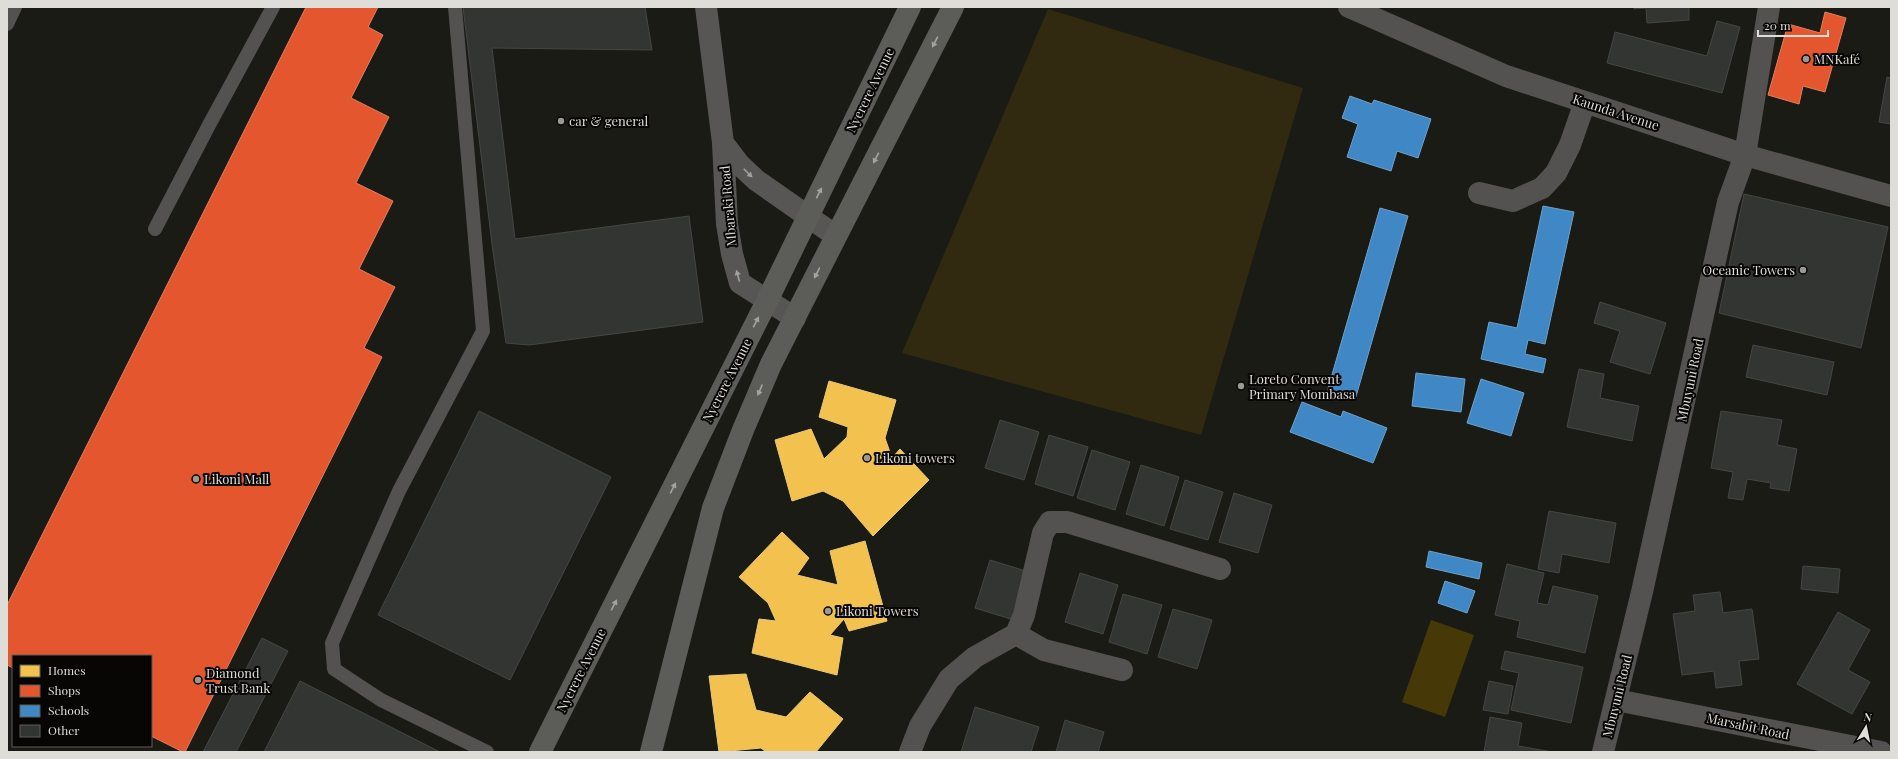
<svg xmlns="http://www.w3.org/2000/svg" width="1898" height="759" font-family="'Playfair Display',serif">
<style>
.green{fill:#312910}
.water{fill:#463907}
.homes{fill:#f2c14e;stroke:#ecc977}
.shops{fill:#e4572e;stroke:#e27f61}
.schools{fill:#3f88c5;stroke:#6fa2ca}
.building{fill:#333533;stroke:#454645}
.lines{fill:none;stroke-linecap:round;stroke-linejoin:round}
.lane{stroke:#535251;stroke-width:14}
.street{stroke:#535251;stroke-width:22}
.secondary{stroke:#575654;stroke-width:22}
.highway{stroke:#5c5c58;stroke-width:22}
.oneway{fill:#a4a39e}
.oneway2{fill:#a1a09c}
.poi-dot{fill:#9a9993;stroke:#070604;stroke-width:1.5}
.labels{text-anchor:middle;stroke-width:4;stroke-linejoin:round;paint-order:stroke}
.poi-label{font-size:13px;fill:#deddd7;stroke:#070604;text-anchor:start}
.street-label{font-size:13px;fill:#deddd7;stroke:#070604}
</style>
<rect width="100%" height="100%" fill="#1b1b16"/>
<path class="green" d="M1048,9l255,79 -102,347 -299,-82z"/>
<path class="water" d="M1431,620l43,15 -29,82 -43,-15z"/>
<path class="homes" d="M829,381l67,19 -11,38 7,20 8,-9 29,31 -56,56 -30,-35 -20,-10 -31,10 -17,-61 36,-11 13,30 23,-22 1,-10 -29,-10z
M782,532l27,26 -12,17 41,10 -8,-34 35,-10 22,80 -38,10 -5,-12 -14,16 13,3 -6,37 -85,-22 7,-34 17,2 -8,-18 -29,-26z
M746,674l10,36 30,7 24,-25 33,27 -27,33h-50l-5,-4 -42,4 -10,-76z"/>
<path class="shops" d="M306,7h72l-10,20 15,8 -32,63 38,19 -33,66 37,18 -34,68 36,18 -31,61 18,9 -197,395h-2l-32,-16v-80h-138v12l-6,-3v-60z
M1825,12l21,6 -21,74 -22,-6 -4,18 -31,-9 20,-71 32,9z"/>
<path class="schools" d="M1350,96l22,8 2,-4 57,19 -13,39 -21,-7 -6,20 -44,-14 11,-33 -16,-6z
M1543,206l31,6 -29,132 -17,-4 -3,14 21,5 -3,14 -62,-14 8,-37 28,6z
M1380,208l28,8 -53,184 -28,-8z
M1416,373l49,6 -4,33 -49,-6z
M1481,379l43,14 -13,43 -44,-13z
M1302,402l39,15 2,-6 44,17 -14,35 -83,-31z
M1429,551l53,12 -3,16 -53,-12z
M1445,581l30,10 -8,22 -29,-10z"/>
<path class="building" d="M463,7h182l7,43 -160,-2 23,191 174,-23 14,106 -174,23 -23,-2 -14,-99z
M1634,7h55v13l-42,3 -1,-15 -12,1z
M1717,21l23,6 -18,66 -115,-30 8,-31 92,24z
M1887,77l4,1v46l-12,-2z
M1744,194l144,33 -27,121 -142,-35z
M1600,302l66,21 -16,51 -40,-12 10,-31 -26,-8z
M1753,345l81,17 -7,33 -81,-18z
M1579,369l25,5 -4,24 39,8 -7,35 -65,-14z
M479,411l132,66 -101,203 -132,-65z
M1721,411l61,9 -5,25 20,4 -8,42 -19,-3 1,-5 -24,-4 -4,21 -15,-2 5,-26 -22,-4z
M1000,420l39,12 -15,48 -39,-12z
M1049,435l39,12 -15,49 -38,-12z
M1092,450l38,12 -15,48 -38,-12z
M1141,465l38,12 -15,49 -38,-12z
M1185,480l38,12 -15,48 -38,-11z
M1234,493l38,12 -14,48 -39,-11z
M1549,511l67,12 -7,40 -47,-9 -3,19 -21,-4z
M990,560l39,12 -15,48 -39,-12z
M1507,564l37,9 -7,30 11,2 5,-19 45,10 -13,57 -68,-16 3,-16 -25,-6z
M1803,566l37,3 -2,24 -37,-4z
M1080,573l38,12 -15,49 -38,-12z
M1720,592l3,21 29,-4 7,50 -20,2 3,24 -26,3 -2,-17 -32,4 -9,-61 22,-3 -2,-16z
M1123,594l39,11 -15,49 -38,-12z
M1173,609l39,11 -15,49 -39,-12z
M1838,612l32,18 -22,40 22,12 -18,32 -55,-30z
M262,638l26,13 -52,101h-33z
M1505,651l78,16 -12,56 -60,-13 8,-37 -18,-4z
M300,681l140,71h-176z
M1489,681l24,5 -5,28 -25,-4z
M975,707l64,20 -8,25h-70z
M1490,717l32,6 -4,23 35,6h-69z
M1065,720l39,12 -6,20h-42z"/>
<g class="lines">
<path class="lane" d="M455,7l28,324 -84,160 -67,152 2,26 47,31 106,52
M7,24l8,-17
M155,229l54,-104 64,-118"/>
<path class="street" d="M1349,7l157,69 239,79 146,41
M1479,193l34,8 29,-13 14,-15 14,-28 15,-43
M1016,634l28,16 78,20
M1616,700l265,52
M910,752l10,-26 29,-47 26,-22 41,-23 8,-19 19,-82 7,-11h17l153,47
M1603,752l39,-160 86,-390 17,-47 24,-148"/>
<path class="secondary" d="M706,7l17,136 4,81 5,30 8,29 55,35
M723,143l16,21 17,16 80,56"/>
<path class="highway" d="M540,752l227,-451 143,-294
M651,752l62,-244 30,-78 28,-66 182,-357"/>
</g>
<defs><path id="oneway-solid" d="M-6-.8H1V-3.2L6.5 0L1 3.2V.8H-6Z"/></defs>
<g class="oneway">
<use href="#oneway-solid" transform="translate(935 42) rotate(117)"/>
<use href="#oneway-solid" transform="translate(876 158) rotate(117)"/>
<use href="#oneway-solid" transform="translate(819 193) rotate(-64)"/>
<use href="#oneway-solid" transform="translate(817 273) rotate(117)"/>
<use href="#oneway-solid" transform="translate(756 322) rotate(-63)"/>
<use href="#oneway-solid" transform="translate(760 390) rotate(113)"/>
<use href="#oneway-solid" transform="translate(673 488) rotate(-63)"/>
<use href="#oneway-solid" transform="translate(614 605) rotate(-63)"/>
</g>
<g class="oneway2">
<use href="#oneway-solid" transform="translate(748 173) rotate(45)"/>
<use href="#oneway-solid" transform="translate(738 276) rotate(-105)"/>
</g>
<g class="poi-dot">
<circle cx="1806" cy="59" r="4"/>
<circle cx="561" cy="121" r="4"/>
<circle cx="1803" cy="270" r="4"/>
<circle cx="1241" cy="386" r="4"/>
<circle cx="867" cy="458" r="4"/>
<circle cx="196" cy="479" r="4"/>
<circle cx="828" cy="611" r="4"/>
<circle cx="198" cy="680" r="4"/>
</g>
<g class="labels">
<g class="poi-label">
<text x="1814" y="64">MNKafé</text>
<text x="569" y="126">car &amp; general</text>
<text x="1795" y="275" text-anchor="end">Oceanic Towers</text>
<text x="1249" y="384">Loreto Convent<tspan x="1249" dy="15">Primary Mombasa</tspan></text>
<text x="875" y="463">Likoni towers</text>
<text x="204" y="484">Likoni Mall</text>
<text x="836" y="616">Likoni Towers</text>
<text x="206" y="678">Diamond<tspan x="206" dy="15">Trust Bank</tspan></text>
</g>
<g class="street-label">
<text transform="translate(870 90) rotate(-64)" y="5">Nyerere Avenue</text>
<text transform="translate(1616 112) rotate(18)" y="5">Kaunda Avenue</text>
<text transform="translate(728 206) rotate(-95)" y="5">Mbaraki Road</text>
<text transform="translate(727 380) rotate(-63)" y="5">Nyerere Avenue</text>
<text transform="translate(1690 380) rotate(-78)" y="5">Mbuyuni Road</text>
<text transform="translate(581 670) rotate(-63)" y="5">Nyerere Avenue</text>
<text transform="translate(1617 696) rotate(-76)" y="5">Mbuyuni Road</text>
<text transform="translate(1748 726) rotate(12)" y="5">Marsabit Road</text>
</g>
</g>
<rect width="1898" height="759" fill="none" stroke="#deddd7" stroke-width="16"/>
<rect x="12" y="655" width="140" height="92" fill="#070604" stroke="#5d5c58"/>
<rect x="20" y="665" width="20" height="12" fill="#f2c14e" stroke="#5d5c58"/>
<text x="48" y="675" font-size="12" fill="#deddd7">Homes</text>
<rect x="20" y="685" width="20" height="12" fill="#e4572e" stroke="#5d5c58"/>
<text x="48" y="695" font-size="12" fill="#deddd7">Shops</text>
<rect x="20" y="705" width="20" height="12" fill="#3f88c5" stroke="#5d5c58"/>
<text x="48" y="715" font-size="12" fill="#deddd7">Schools</text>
<rect x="20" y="725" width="20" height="12" fill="#333533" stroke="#5d5c58"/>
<text x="48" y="735" font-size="12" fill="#deddd7">Other</text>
<g transform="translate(1866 727) rotate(10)" stroke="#070604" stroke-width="3" paint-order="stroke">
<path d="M0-3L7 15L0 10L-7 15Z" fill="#deddd7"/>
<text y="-6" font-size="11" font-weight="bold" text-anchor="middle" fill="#deddd7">N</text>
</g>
<path d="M1758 30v6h70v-6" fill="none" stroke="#deddd7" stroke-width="2"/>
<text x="1764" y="30" font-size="12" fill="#deddd7" stroke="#070604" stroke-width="3" paint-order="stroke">20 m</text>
</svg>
